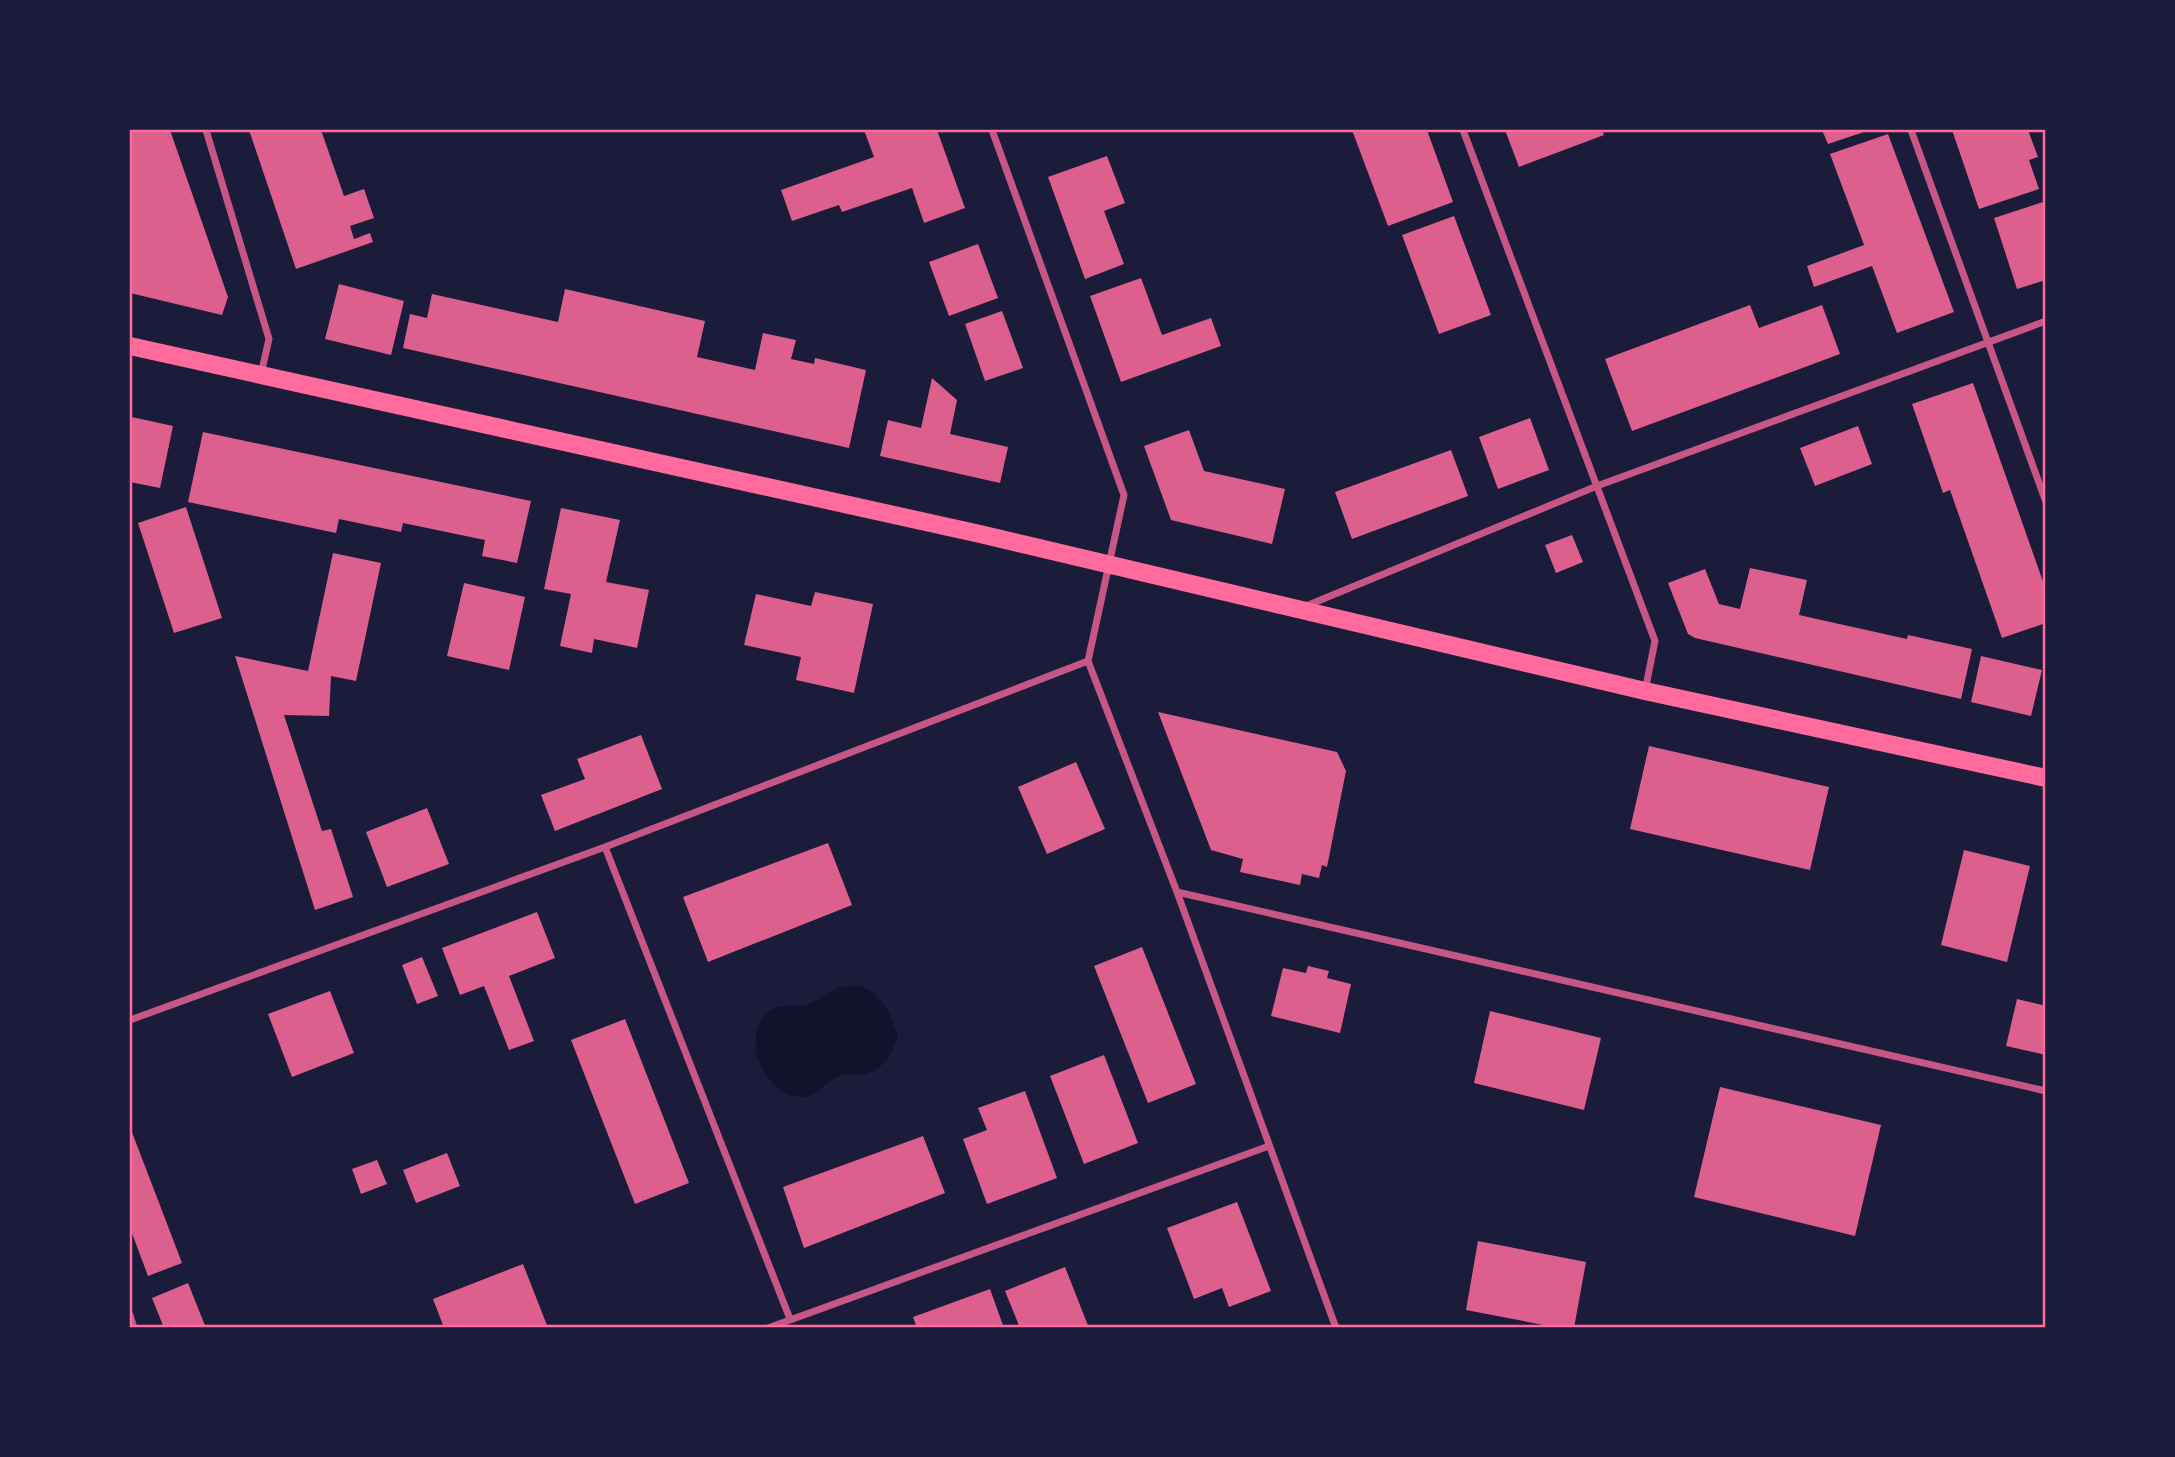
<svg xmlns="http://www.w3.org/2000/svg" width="2175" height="1457" font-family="Montserrat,sans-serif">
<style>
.water{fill:#12122b}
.building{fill:#dd5f8e}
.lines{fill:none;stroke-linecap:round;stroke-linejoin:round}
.minor{stroke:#c65784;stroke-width:7}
.primary{stroke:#ff6b9d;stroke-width:18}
.neatline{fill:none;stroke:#ff6b9d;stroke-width:2.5}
</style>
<rect width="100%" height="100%" fill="#1b1b3a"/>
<path class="water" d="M859,986l17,8 13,19 9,22c-6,19 -15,37 -38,40 -5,1 -11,-1 -16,0 -17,2 -25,22 -41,22 -38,0 -64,-58 -35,-85 12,-10 28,-4 41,-8 10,-4 19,-12 29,-16 6,-2 14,-1 21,-2z"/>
<path class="building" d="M130,130h40l58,167 -6,18 -92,-22z
M249,130h72l23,66 20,-7 10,29 -24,8 4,13 16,-6 3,9 -77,27z
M864,130h73l28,78 -41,15 -12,-35 -70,24 -3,-7 -47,16 -11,-31 93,-33z
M1352,130h75l26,72 -65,24z
M1505,130h97l2,5 -85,32z
M1822,130h48l-42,14z
M1952,130h76l10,27 -9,3 10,29 -60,20z
M1888,134l66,178 -57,21 -25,-67 -58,21 -7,-21 57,-21 -34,-91z
M1107,156l18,47 -21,8 20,53 -39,15 -37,-102z
M2046,201v79l-29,9 -23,-71z
M1454,216l37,99 -52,19 -37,-99z
M978,244l20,54 -49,18 -20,-54z
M1141,278l21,57 49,-17 10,28 -100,36 -31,-86z
M339,284l65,17 -13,54 -66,-16z
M565,289l140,32 -8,36 58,13 8,-37 33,7 -5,19 23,5 1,-6 51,12 -17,78 -446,-100 7,-34 17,4 5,-24 126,28z
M1750,305l9,23 63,-23 18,49 -208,77 -27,-72z
M1002,311l21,57 -38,13 -20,-57z
M932,378l25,22 -7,34 58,13 -8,36 -120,-27 8,-36 33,8z
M1973,383l73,207v33l-44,15 -52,-148 -7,3 -31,-89z
M132,417l41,9 -13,62 -30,-6v-51z
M1530,418l19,52 -51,19 -19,-52z
M1858,426l14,38 -57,22 -15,-38z
M1189,430l15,41 81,18 -13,55 -101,-24 -27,-74z
M203,432l328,69 -14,62 -35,-7 3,-16 -82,-17 -2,9 -62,-13 -3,14 -148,-31z
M1451,450l17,46 -116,43 -17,-47z
M186,507l36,111 -48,15 -36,-110z
M561,508l59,12 -14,62 43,8 -12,58 -43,-9 -2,14 -32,-7 11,-52 -27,-5z
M1572,535l11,27 -27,11 -11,-28z
M333,553l48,10 -25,118 -25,-5 -2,40 -45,-1 38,116 9,-2 22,68 -38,13 -80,-254 73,15z
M1750,568l57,12 -8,35 108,24 1,-4 64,14 -11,50 -266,-61 -7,-4 -20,-51 37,-14 14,35 21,5z
M464,583l61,14 -16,73 -62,-14z
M815,592l58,12 -19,89 -58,-13 5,-23 -57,-12 12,-51 55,12z
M1981,656l61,14 -11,46 -60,-14z
M1158,712l179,40 9,19 -19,96 -5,-2 -3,13 -17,-4 -2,11 -60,-13 3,-13 -32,-9z
M641,735l21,54 -107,42 -14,-36 44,-16 -8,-20z
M1649,746l180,41 -19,83 -180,-41z
M1076,762l29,67 -58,25 -29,-67z
M427,808l22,56 -62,23 -21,-55z
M828,843l24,62 -144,57 -25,-65z
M1964,850l66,16 -23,96 -66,-17z
M537,912l18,46 -46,18 25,65 -25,9 -25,-64 -24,9 -18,-47z
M1142,947l54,137 -48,19 -54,-137z
M422,957l16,39 -21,8 -15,-39z
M1308,966l21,5 -2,7 24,6 -11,49 -69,-17 12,-48 23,5z
M330,991l24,62 -62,24 -24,-63z
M2017,999l29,7v49l-40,-9z
M1490,1011l111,27 -17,72 -110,-27z
M625,1019l64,164 -54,21 -64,-164z
M1104,1055l34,88 -54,21 -34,-88z
M1720,1087l161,38 -26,111 -161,-39z
M1025,1091l32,87 -70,26 -24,-65 24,-9 -9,-22z
M130,1127l52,136 -34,13 -18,-48z
M923,1136l22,57 -141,55 -21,-61z
M447,1153l13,33 -44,17 -13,-33z
M377,1160l10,24 -26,10 -9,-25z
M1237,1202l34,89 -42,16 -7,-19 -28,11 -27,-71z
M1478,1241l108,21 -12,66h-15l-93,-18z
M523,1264l25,64h-104l-11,-29z
M1065,1267l24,61h-69l-15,-37z
M188,1283l18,45h-42l-12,-30z
M990,1289l14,39h-87l-4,-11z"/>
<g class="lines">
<path class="minor" d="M206,130l63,209 -8,35
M992,130l132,365 -36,166 89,231 159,436
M1463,130l192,511 -10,50
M1911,130l135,372
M1306,606l291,-120 449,-165
M605,847l185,472
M1177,892l869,199
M130,1020l475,-173 483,-186
M130,1315l4,13
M768,1328l501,-182"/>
<path class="primary" d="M130,346l850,188 665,157 401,87"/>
</g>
<rect width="2175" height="1457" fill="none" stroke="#1b1b3a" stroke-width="262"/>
<rect x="131" y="131" width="1913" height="1195" class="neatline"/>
</svg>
